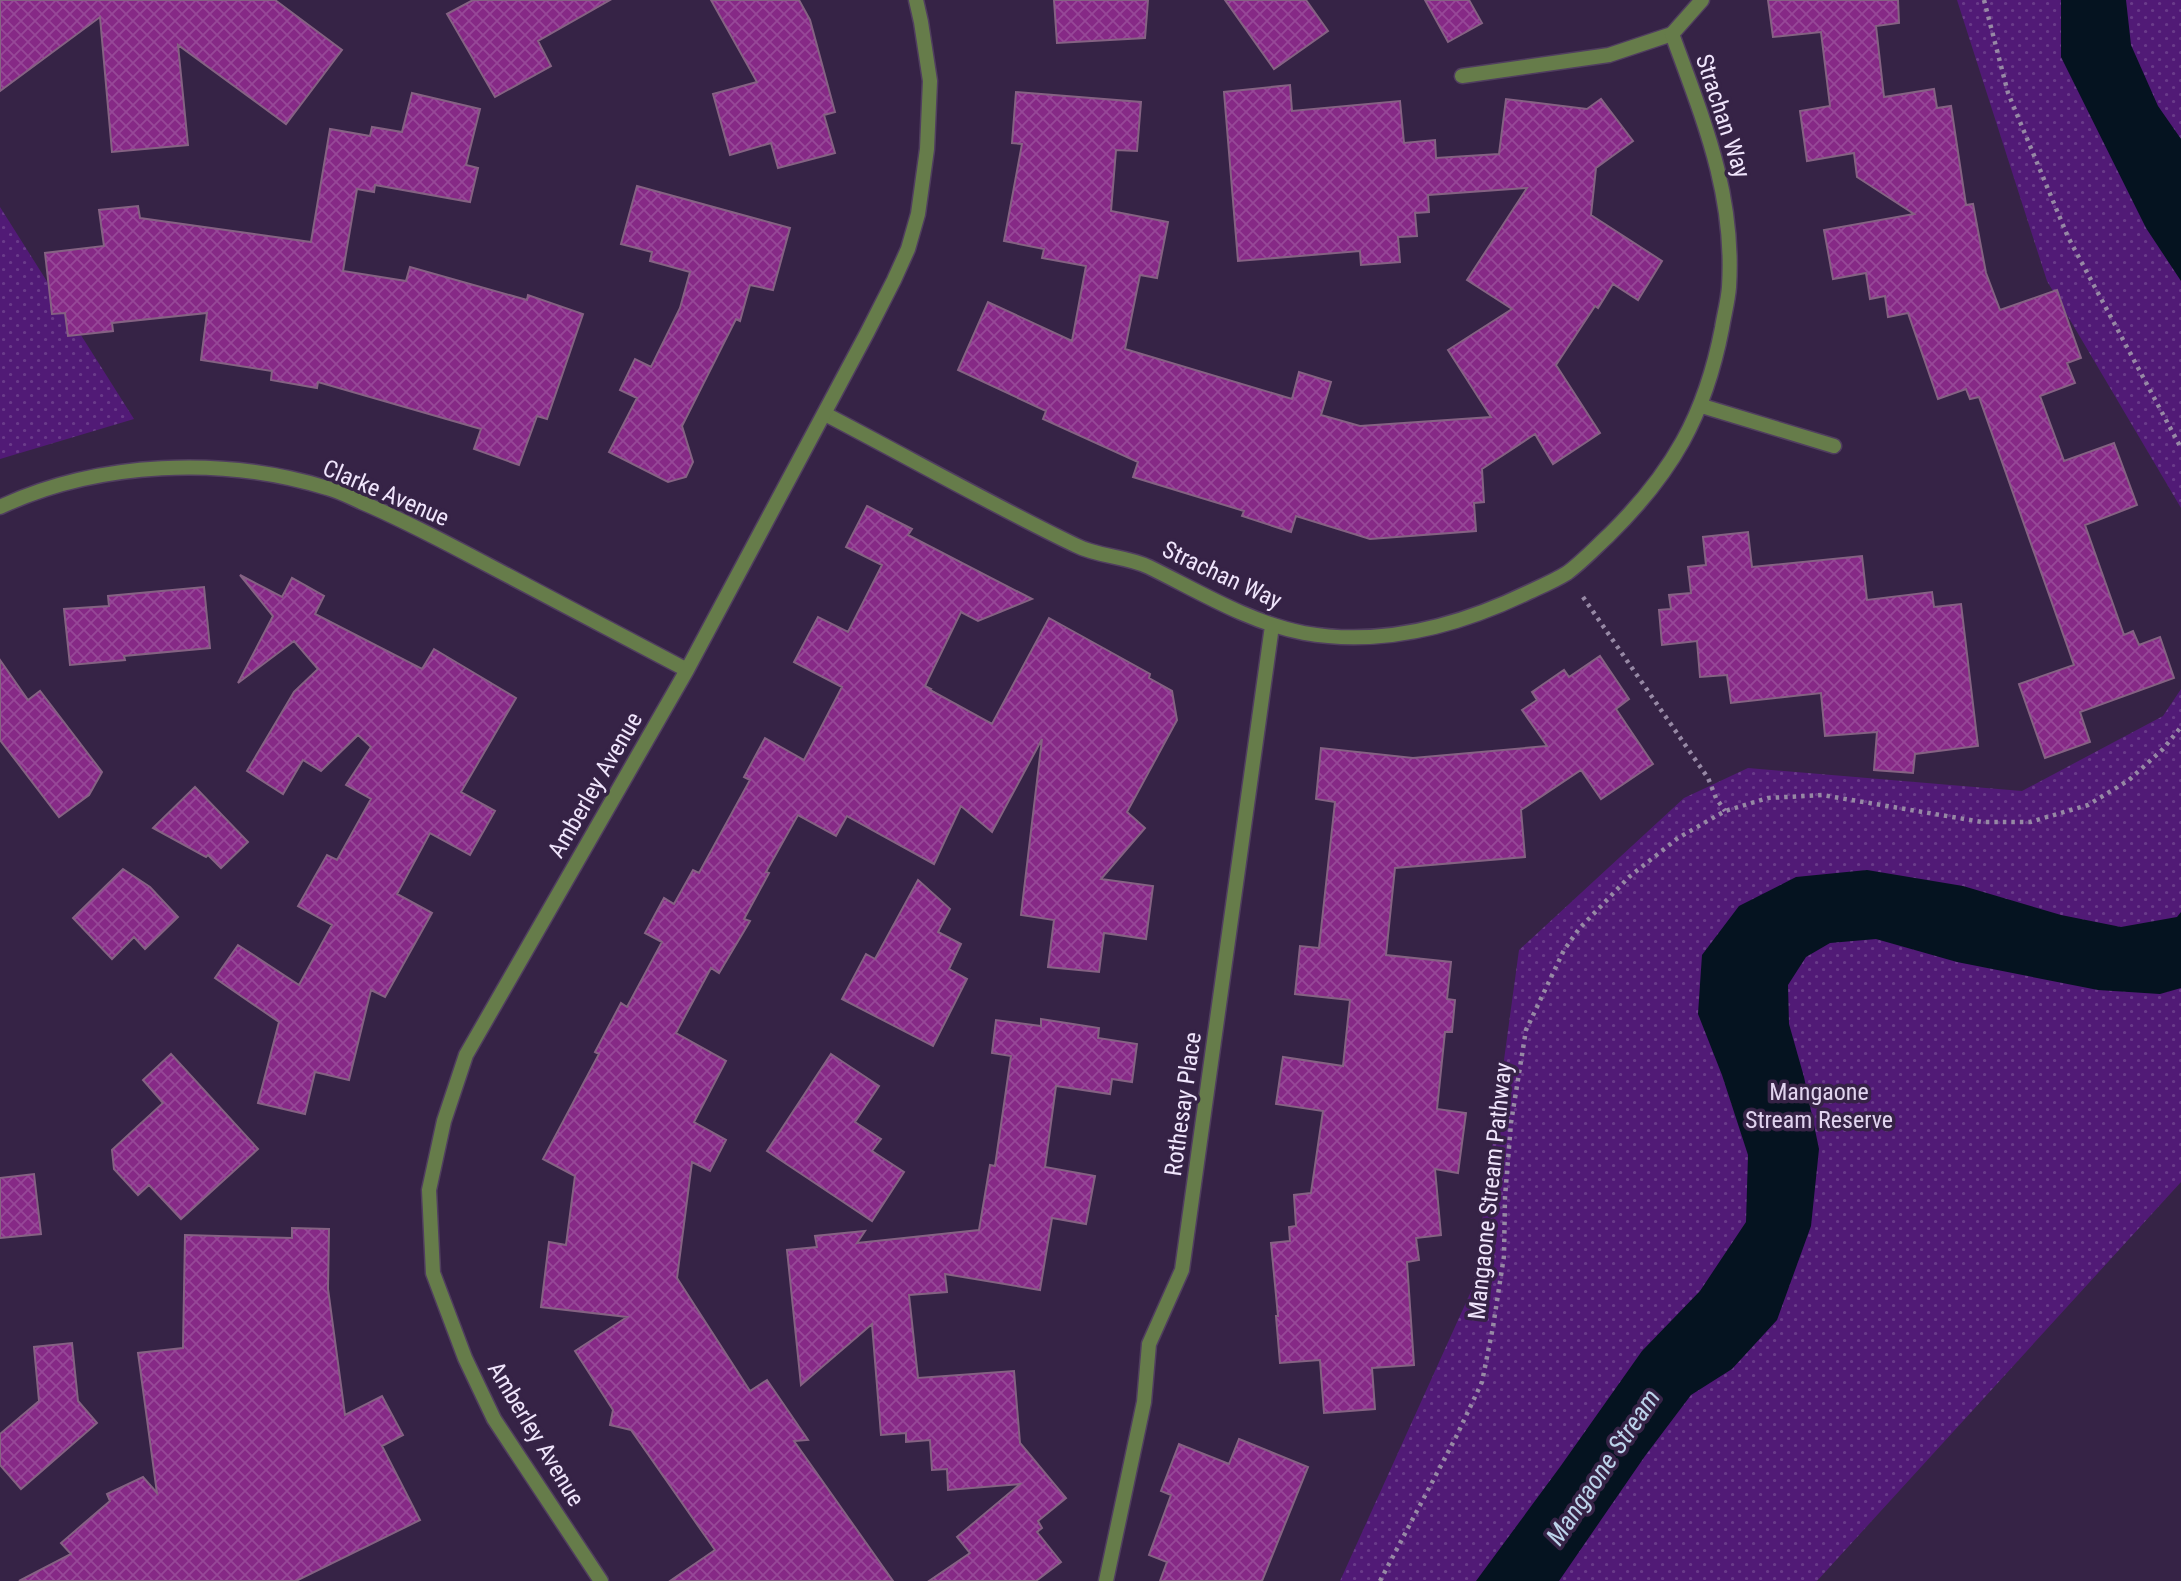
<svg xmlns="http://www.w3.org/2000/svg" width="2181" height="1581" font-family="'Roboto Condensed',sans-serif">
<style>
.park{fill:url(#park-dots)}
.water{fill:#051320}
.building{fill:url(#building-cross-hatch);stroke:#856283;stroke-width:2}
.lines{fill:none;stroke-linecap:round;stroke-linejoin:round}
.service-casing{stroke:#503e5f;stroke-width:17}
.minor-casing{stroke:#503e5f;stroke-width:17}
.tertiary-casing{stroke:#503e5f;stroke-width:17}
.path{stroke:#9789a5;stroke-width:4.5;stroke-dasharray:3.5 5;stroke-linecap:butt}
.service{stroke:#667c4a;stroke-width:14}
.minor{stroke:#667c4a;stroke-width:14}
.tertiary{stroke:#667c4a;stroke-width:14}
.labels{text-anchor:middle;stroke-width:7;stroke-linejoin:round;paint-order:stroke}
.street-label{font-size:24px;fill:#f0e5fc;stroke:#362346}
.park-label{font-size:24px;fill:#e1d4ef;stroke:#362346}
.water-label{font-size:26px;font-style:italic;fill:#bcd3ea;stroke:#362346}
</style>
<defs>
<pattern id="park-dots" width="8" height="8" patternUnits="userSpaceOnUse" patternTransform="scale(1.75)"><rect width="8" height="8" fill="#511a76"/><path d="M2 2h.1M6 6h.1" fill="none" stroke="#6a3b8a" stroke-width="1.8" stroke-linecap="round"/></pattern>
<pattern id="building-cross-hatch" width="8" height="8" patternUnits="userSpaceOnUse" patternTransform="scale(1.75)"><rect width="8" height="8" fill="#862986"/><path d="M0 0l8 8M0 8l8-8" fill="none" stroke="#974898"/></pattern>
</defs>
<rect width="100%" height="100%" fill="#362346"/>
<path class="park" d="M1957,0h224v508l-134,-227z
M0,207l134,212 -134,40z
M2181,689v493l-364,399h-477l133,-294 46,-337 165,-152 64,-30 274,23 141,-75z"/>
<path class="water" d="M2061,0h65l5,45 27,61 23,33v142l-35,-53 -85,-171z
M1867,870l96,16 98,29 60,12 56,-10 4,-5v76l-21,6 -62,-4 -141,-28 -81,-23 -46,4 -24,14 -18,28 1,39 15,53 15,72 -8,77 -34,94 -45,49 -41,26 -46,61 -86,125h-83l84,-114 82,-116 58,-60 46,-69 2,-67 -26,-80 -24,-61 4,-59 37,-49 57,-29z"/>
<path class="building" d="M0,0h275l67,50 -56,74 -108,-79 10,100 -76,7 -12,-135 -100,74z
M473,0h137l-72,41 13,25 -56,31 -48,-83z
M711,0h88l11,20 25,92 -11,3 11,38 -57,15 -7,-25 -41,12 -17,-61 44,-12z
M1054,0h94l-3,38 -88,5z
M1225,0h81l22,31 -54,38z
M1425,0h44l13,23 -34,19z
M1768,0h130l1,23 -23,3 8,71 50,-8 3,19 14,-2 15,99 7,-1 13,69 14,37 57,-20 24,68 -14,5 8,20 -35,13 24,65 50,-18 23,62 -52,20 39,110 9,-4 6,14 21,-8 14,41 -94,34 10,30 -45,16 -26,-74 55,-19 -95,-268 -9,2 -4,-10 -28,10 -30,-86 -20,4 -3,-21 -15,3 -4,-26 -33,6 -9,-49 90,-16 -57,-37 -3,-24 -47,8 -7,-50 30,-5 -9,-74 -48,5z
M1290,85l2,26 108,-10 4,42 31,-3 1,18 63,-4 7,-55 81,10 14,-10 32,42 -37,27 -5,47 71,46 -24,39 -25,-16 -15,24 -3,-2 -39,59 44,68 -47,31 -18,-30 -53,35 2,33 -10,1 2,28 -106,8 -74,-23 -5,16 -49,-16 2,-5 -111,-34 5,-15 -95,-43 3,-8 -88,-41 30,-68 84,39 14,-75 -44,-8 2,-9 -40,-8 18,-97 -10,-1 4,-51 125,10 -4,49 -21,-1 -5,61 57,11 -11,56 -17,-3 -15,74 167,50 7,-27 32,10 -10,33 39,11 131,-9 -43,-67 64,-41 -45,-29 60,-92 -99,7 1,17 -14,1 2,23 -19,1 2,25 -39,3 -1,-14 -122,10 -14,-169z
M412,93l68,16 -14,56 12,3 -8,34 -95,-17 -1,7 -17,-3 -14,82 63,10 4,-14 117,33 1,-5 55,19 -36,105 -10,-3 -18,49 -45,-16 7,-20 -163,-47 -1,6 -46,-8 1,-9 -71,-11 6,-47 -95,10 1,8 -45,5 -3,-23 -13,1 -7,-61 59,-7 -5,-36 39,-4 2,12 171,24 19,-113 40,7 2,-9 30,5z
M637,186l153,42 -17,62 -23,-5 -10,36 -4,-2 -54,107 11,36 -7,15 -18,5 -59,-30 28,-54 -17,-8 15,-31 16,8 29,-59 10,-36 -40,-11 2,-9 -31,-8z
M867,506l45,23 -4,6 124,64 -54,22 -17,-9 -36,74 6,3 -1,1 62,34 57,-106 101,56 -1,4 23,13 5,29 -50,92 18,16 -44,51 52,7 -7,53 -42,-6 -5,39 -51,-5 6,-47 -33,-5 21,-176 -50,93 -31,-26 -27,58 -87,-48 -11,20 -38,-21 -32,57 3,1 -25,46 6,2 -31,52 -8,-5 -35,65 50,28 -32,61 32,18 -16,31 -18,-9 -15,116 73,113 17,-11 41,60 -14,1 99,140h-223l45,-31 -84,-120 -21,-5 3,-15 -38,-59 52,-34 -86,-10 8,-65 17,3 9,-69 -32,-17 56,-105 -4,-2 26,-49 6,4 35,-65 -17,-9 19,-35 10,6 19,-34 6,3 51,-93 -6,-3 21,-39 39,22 38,-73 -48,-25 24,-45 30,15 34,-67 -36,-18z
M1748,532l4,35 110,-11 5,44 65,-8 2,15 27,-3 17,142 -63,8 -2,19 -39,-3 3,-38 -52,4 -4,-43 -90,10 -4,-28 -27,2 -3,-36 -35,4 -3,-35 12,-1 -2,-14 22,-2 -3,-26 18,-2 -3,-28z
M240,575l42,22 10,-19 32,18 -9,18 107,55 12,-20 82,49 -55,94 34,19 -25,44 -40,-22 -33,61 35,19 -47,84 -14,-7 -22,90 -34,-8 -10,42 -47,-11 21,-81 -64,-44 23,-33 61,40 33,-60 -34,-19 29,-51 10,5 34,-61 -25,-14 25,-38 -13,-12 -37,36 -18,-11 -20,34 -36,-23 47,-79 24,-23 -24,-28 -56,42 35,-67z
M204,587l6,61 -86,8 1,4 -55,5 -6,-56 45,-3 -1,-10z
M1600,656l29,43 -13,10 37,55 -52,35 -20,-29 -60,40 4,47 -130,11 -9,87 65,7 -4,37 8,1 -3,32h-7l-8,77 29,4 -8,60 -23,-4 6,66 -25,3 3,22 -12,2 7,103 -42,3 3,41 -51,4 -4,-53 -40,3 -4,-47h2l-7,-73 19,-2 -1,-14 7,-1 -2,-31 17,-2 12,-82 -47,-7 7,-47 60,9 7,-66 -55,-6 5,-48 19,2 16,-146 -19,-3 5,-51 92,10 134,-12 -25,-36 15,-10 -5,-8 32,-22 5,7z
M0,660l28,40 12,-9 62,81 -13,23 -30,22 -59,-77z
M195,787l53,55 -27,26 -13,-13 -2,2 -53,-29z
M123,869l27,18 28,30 -33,32 -11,-12 -22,22 -39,-41z
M918,880l32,29 -12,23 23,12 -12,25 18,10 -34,67 -91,-47 24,-45 9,5z
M1041,1019l58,9 -1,10 39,6 -5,38 -20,-3 -2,15 -54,-8 -11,81 50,9 -9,48 -34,-6 -12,72 -95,-16 2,18 -38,3 9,83 96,-7 6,72 46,55 -28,23 4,7 -5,4 24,30 -25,19h-107l41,-28 -13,-16 63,-53 -72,6 -1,-21 -15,1 -2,-30 -24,2v-9l-25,2 -9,-111 -71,61 -14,-135 30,-3 -2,-11 50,-5 -8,12 122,-13 11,-65 5,1 16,-110 -19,-3 4,-33 45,6z
M171,1054l87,95 -77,70 -32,-34 -11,10 -24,-26 -2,-19 51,-47 -20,-23z
M831,1054l48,32 -24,36 26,17 -9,12 32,21 -32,49 -105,-70z
M34,1174l7,60 -41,4v-60z
M292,1228l37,1 -1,60 17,126 37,-19 21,39 -21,11 38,74 -124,61h-277l52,-27 -10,-11 49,-42 -3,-7 36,-17 14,16 -19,-140 45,-5 2,-113 107,3z
M72,1343l6,58 19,22 -76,66 -21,-24v-31l39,-33 -5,-54z
M1239,1439l69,28 -46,114h-102l7,-19 -18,-7 22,-60 -10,-4 18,-47 50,20z"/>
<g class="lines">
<defs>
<path id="service" d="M1462,76l147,-21 63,-21"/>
<path id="minor" d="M1702,406l132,40
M825,414c83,43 165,90 250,131 23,12 51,11 74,22 51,25 99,55 155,66 79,14 155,-7 225,-41 13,-6 27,-12 38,-19 15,-11 29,-26 42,-38 63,-62 96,-119 113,-207 2,-13 6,-27 7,-41 6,-93 -26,-168 -57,-253l30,-34
M1106,1581l38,-179 5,-58 33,-74 90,-644"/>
<path id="tertiary" d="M0,507c98,-46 224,-51 327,-19 12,3 23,9 34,14 38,16 74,35 110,54 72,38 144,76 216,114
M601,1581l-107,-162 -29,-61 -32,-85 -4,-83 15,-69 22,-66 221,-385 180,-337 27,-53 14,-31 10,-35 9,-65 3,-68 -9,-59 -5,-22"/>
</defs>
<use href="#service" class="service-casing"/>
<use href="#minor" class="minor-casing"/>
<use href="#tertiary" class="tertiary-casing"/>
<path class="path" d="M1984,0l24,93 60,144 113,211
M1583,597l125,181 8,20 9,13
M1380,1581l76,-144 26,-55 11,-55 11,-71 1,-59 6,-74 15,-93 38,-80 15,-21 50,-52 49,-39 47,-27 43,-13 54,-3 160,27h48l58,-17 41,-25 34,-31 18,-22"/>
<use href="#service" class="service"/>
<use href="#minor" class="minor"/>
<use href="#tertiary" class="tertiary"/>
</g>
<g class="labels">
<g class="street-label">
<text transform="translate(1723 116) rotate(72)" y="8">Strachan Way</text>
<text transform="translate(386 493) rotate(23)" y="8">Clarke Avenue</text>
<text transform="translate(1222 575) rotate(25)" y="8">Strachan Way</text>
<text transform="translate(595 785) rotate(-60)" y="8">Amberley Avenue</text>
<text transform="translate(1183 1104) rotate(-82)" y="8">Rothesay Place</text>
<text transform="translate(1490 1191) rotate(-84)" y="8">Mangaone Stream Pathway</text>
<text transform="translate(536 1434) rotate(59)" y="8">Amberley Avenue</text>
</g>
<g class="park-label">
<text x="1819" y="1100">Mangaone<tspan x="1819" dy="28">Stream Reserve</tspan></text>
</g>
<g class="water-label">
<text transform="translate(1603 1467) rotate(-56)" y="9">Mangaone Stream</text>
</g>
</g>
</svg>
